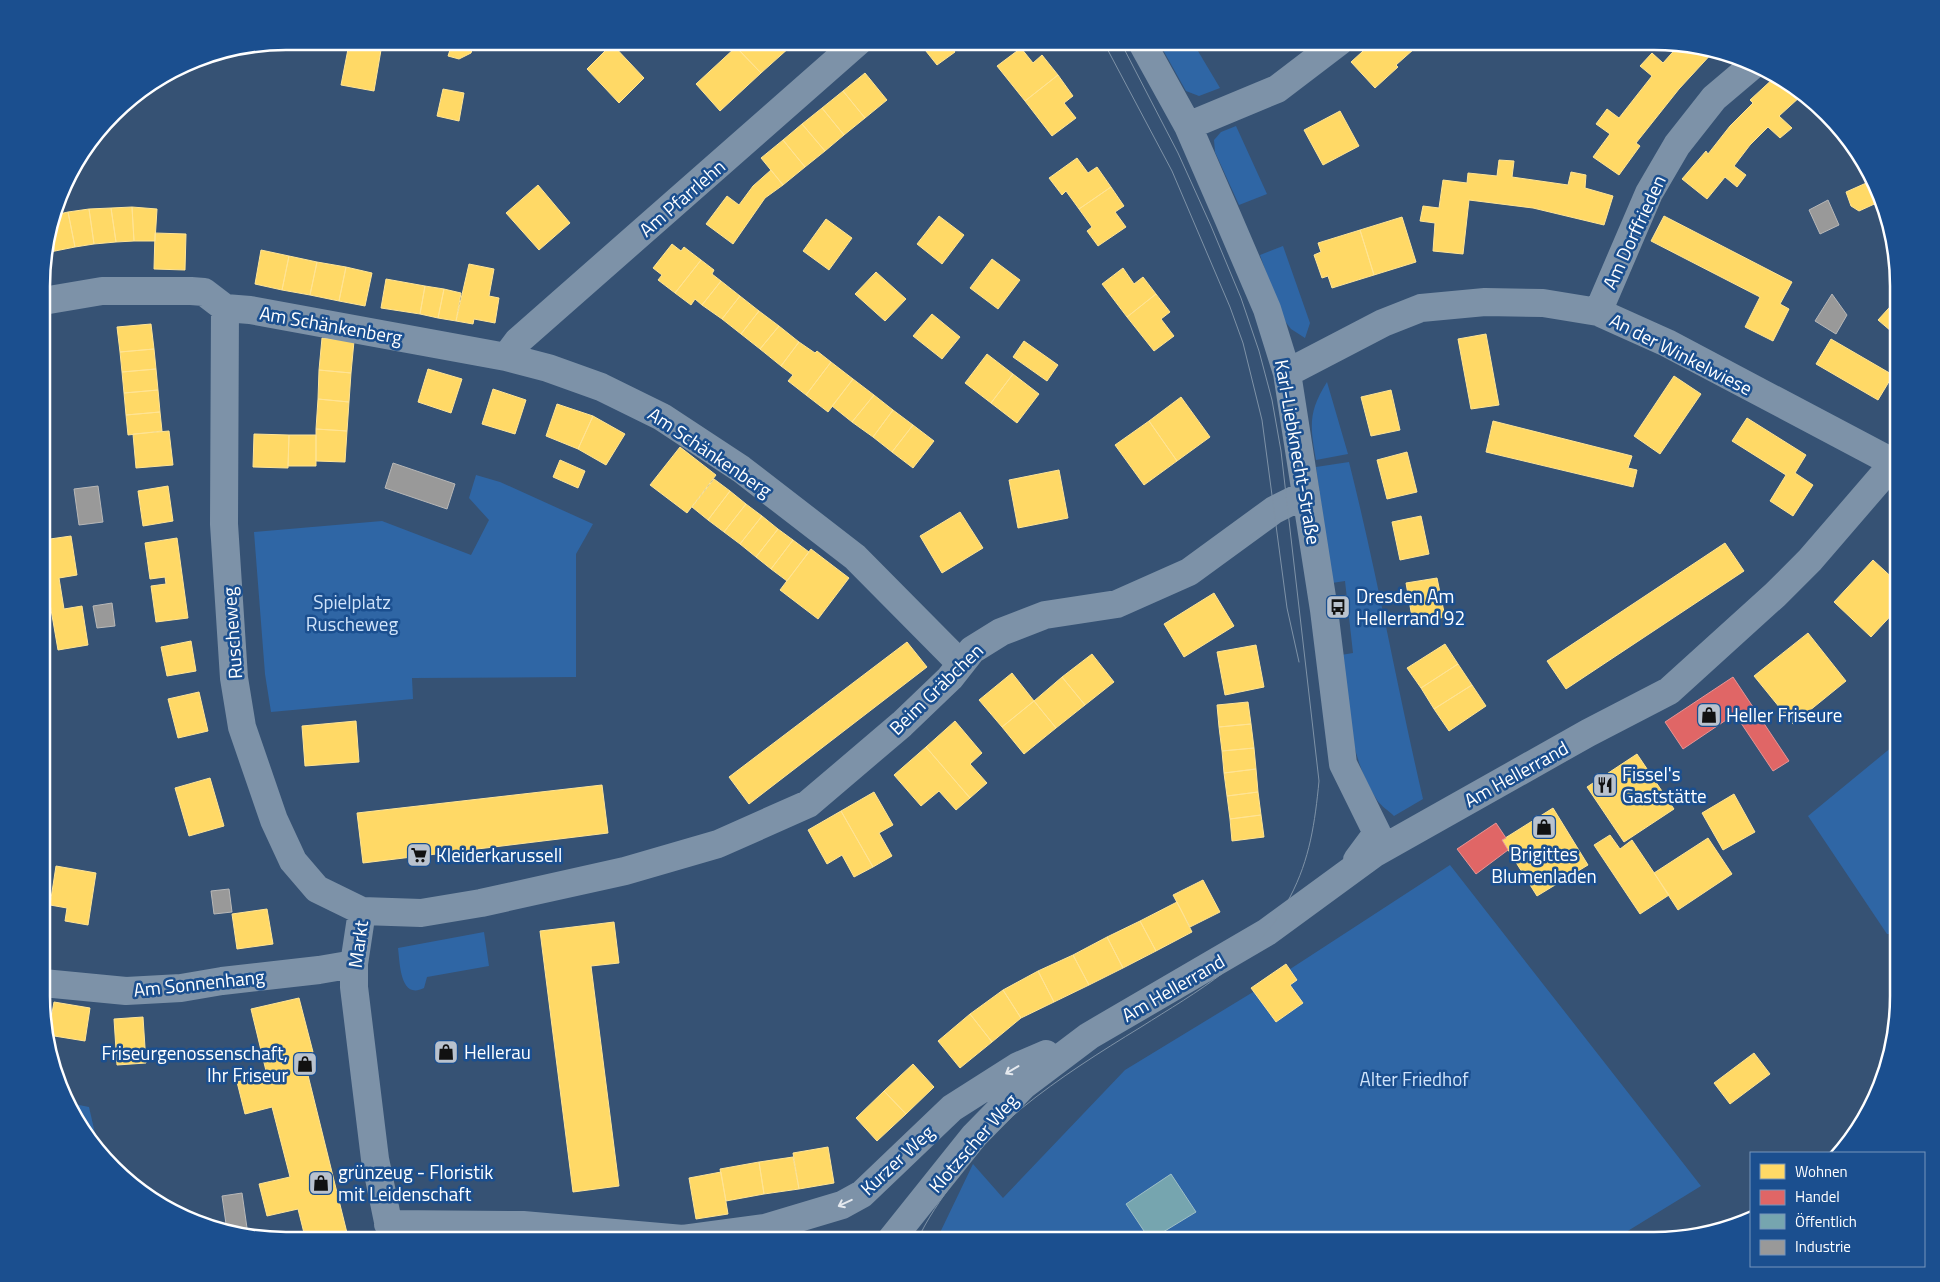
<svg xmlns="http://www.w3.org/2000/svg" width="1940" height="1282" font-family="'Titillium Web',sans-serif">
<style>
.green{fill:#2f66a5}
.homes{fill:#ffd966;stroke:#ffe494}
.shops{fill:#e06666;stroke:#e99494}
.public{fill:#76a5af;stroke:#9fc0c7}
.industry{fill:#999;stroke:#b8b8b8}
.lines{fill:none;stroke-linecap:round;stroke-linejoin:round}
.minor{stroke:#7d92a8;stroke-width:28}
.tram{stroke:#7e92a7;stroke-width:1}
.oneway{stroke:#e5e9ee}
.labels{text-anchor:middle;stroke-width:5;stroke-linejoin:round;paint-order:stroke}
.street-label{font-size:19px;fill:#fff;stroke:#1b4f8f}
.poi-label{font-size:19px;fill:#fff;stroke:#1b4f8f;text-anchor:start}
.park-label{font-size:19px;fill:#cfe3fa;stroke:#1b4f8f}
.rim{fill:none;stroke:#fff;stroke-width:2.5}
</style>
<rect width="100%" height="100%" fill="#365274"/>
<path class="green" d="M1158,41h34l28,47 -21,8 -13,-5z
M1236,126l31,68 -28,11 -24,-53 -1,-12 7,-8z
M1283,246l27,77 -5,15 -14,-9 -10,-13 -21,-61z
M1327,382l21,72 -32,6c-6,-34 -8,-48 11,-78z
M1349,462c28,111 48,225 74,337l-29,17c-5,-5 -13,-10 -17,-16 -28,-42 -30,-96 -36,-145l12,-2 -8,-72 -13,2 -16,-116z
M476,475l24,7 93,42 -17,30v123l-164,1 1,21 -142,13 -6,-38 -11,-142 128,-11 89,34 18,-35 -20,-22z
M1898,742v192h-11l-79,-118z
M1450,865l251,321 -88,54 -677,1 37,-77 30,34 122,-128 156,-95z
M484,932l5,34 -62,11 -3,11c-24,12 -24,-24 -26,-40z
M69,1103l20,4 8,35 -23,-24z"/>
<path class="homes" d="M453,41h22l-4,12 -12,6 -11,-3z
M743,41h42l5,6 -29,26 -25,-26z
M785,41h10l-5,6z
M918,41h37l-5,4 5,7 -18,13z
M1374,41l7,6 6,-6h36l-27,24 2,2 -23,21 -24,-26z
M349,44l32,6 -7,41 -33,-6z
M612,44l32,34 -25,25 -32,-34z
M1679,45l35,6 -35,38 -43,54 4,3 -21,29 -26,-18 17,-23 -14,-10 11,-15 12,9 33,-42 -12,-10 12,-13 11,10z
M736,47l25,26 -41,38 -24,-27z
M1021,48l12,15 9,-8 16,20 -33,26 -28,-35z
M865,73l22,27 -22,18 -22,-27z
M1058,75l15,21 -9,7 12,15 -24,18 -27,-35z
M1776,76l9,4 16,16 -22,20 13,12 -12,10 -12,-11 -18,18 -16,21 12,9 -9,12 -12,-10 -18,22 -25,-20 24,-28 2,3 22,-28 23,-23 -3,-3z
M443,89l21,4 -5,28 -22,-5z
M843,91l22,27 -21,17 -22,-27z
M822,108l22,27 -19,16 -23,-27z
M1340,111l19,35 -36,19 -19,-35z
M802,124l23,27 -20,16 -22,-27z
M783,140l22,27 -22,18 -22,-27z
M1077,158l11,15 9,-6 14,20 -32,22 -13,-18 -4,4 -13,-17z
M1499,160l15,1 -2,16 56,8 3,-13 15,3 -1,13 28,8 -9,29 -71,-17 -64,-8 -6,54 -30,-3 2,-28 -15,-2 3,-15 16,2 4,-28 24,3 1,-10 29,3z
M771,170l12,15 -18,13 -32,46 -27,-20 21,-28 12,9 14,-19z
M1873,180l8,21 -22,10 -8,-5 -5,-14z
M538,185l32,38 -31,27 -33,-37z
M1111,187l13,19 -9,6 11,15 -28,19 -11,-15 5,-4 -13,-18z
M132,207l25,2 -2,32h-21z
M132,207l2,34 -18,1 -5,-34z
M111,208l5,34 -22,2 -5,-35z
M89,209l5,35 -19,3 -7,-35z
M68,212l7,35 -20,4 -5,-18 5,-18z
M939,216l25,19 -22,29 -25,-20z
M1664,216l128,66 -12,22 9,5 -16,32 -28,-14 15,-30 -109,-56z
M1402,217l14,45 -42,13 -14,-45z
M826,219l26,19 -23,32 -26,-19z
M1360,230l14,45 -42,13 -4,-12 -6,2 -8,-23 7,-3 -3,-9z
M50,233l5,18 -11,3z
M155,233l31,1 -1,36 -31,-1z
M672,244l9,7 3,-4 17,13 -26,33 -17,-13 4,-5 -9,-7z
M261,250l28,6 -7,34 -27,-6z
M289,256l28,6 -7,33 -28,-5z
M992,259l28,21 -22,29 -28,-21z
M701,260l13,10 -2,4 9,7 -19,24 -7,-6 -4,6 -16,-12z
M317,262l29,5 -7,34 -29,-6z
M469,264l25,5 -5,27 10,2 -4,25 -21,-4 -1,5 -17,-3z
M346,267l26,6 -7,33 -26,-5z
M1123,268l11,16 9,-7 13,17 -29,23 -25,-33z
M876,272l30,27 -21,22 -30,-27z
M386,279l39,7 -5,28 -39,-6z
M721,281l19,15 -18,23 -20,-14z
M425,286l19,3 -6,29 -18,-4z
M444,289l17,4 -5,28 -18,-3z
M1156,294l14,18 -9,7 13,17 -20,15 -27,-34z
M740,296l19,15 -18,23 -19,-15z
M1898,298v39l-20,-17z
M759,311l20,15 -19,23 -19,-15z
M932,314l28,23 -18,22 -29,-23z
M151,324l3,25 -34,3 -3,-25z
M779,326l20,16 -18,24 -21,-17z
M1486,334l13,71 -28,4 -13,-70z
M322,338l32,3 -3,32 -32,-3z
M1831,339l62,36 -15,25 -62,-36z
M1024,341l34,24 -11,16 -34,-24z
M799,342l16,11 2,-2 14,11 -25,33 -18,-14 5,-6 -12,-9z
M154,349l2,20 -34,3 -2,-20z
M987,354l26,20 -22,29 -26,-20z
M831,362l22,17 -25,33 -22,-17z
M156,369l2,21 -34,3 -2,-21z
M428,369l34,10 -11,34 -33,-11z
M319,370l32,3 -2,29 -31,-3z
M1013,374l26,20 -22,29 -26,-20z
M1674,376l27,18 -41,60 -26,-18z
M853,379l21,16 -22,27 -20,-16z
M493,389l33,11 -11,34 -33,-10z
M158,390l2,22 -34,3 -2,-22z
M1391,390l9,40 -29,6 -10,-39z
M874,395l19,15 -20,27 -21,-15z
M1181,397l29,40 -33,24 -28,-40z
M318,399l31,3 -2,29 -31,-2z
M557,404l36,12 -15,33 -32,-13z
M893,410l20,15 -21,27 -19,-15z
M160,412l2,19 -34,4 -2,-20z
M593,416l32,18 -19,31 -28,-16z
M1747,418l59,37 -11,18 18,12 -20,31 -23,-15 16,-26 -54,-34z
M1149,421l28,40 -33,24 -29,-40z
M1493,421l139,35 -4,12 9,2 -4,17 -147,-35z
M913,425l21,16 -21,27 -21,-16z
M316,429l31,2 -2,31 -29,-1z
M169,431l4,34 -37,3 -3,-34z
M254,434l35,1 -1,33 -35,-1z
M289,435h27v31h-28z
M680,447l36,28 -29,38 -37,-28z
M1407,452l10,40 -30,7 -10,-39z
M560,460l25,11 -7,17 -25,-11z
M1059,470l9,48 -50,10 -9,-48z
M714,479l16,12 -22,29 -16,-13z
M168,486l5,35 -30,5 -5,-35z
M730,491l16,13 -22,28 -16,-12z
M746,504l16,12 -22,28 -16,-12z
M960,512l23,36 -41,25 -22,-37z
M762,516l16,13 -22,28 -16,-13z
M1421,516l8,38 -29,6 -8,-38z
M778,529l15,11 -22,29 -15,-12z
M71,536l6,39 -18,3 5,31 18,-3 6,39 -30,5 -15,-87v-23z
M177,538l11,80 -32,4 -5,-36 15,-2 -1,-7 -15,2 -5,-36z
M793,540l16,12 -22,29 -16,-12z
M1725,543l19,28 -178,118 -19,-28z
M811,549l38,29 -31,41 -38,-29z
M1873,560l25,23v25l-27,29 -37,-35z
M1437,578l8,39 -32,6 -7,-40z
M1214,593l20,33 -50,31 -20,-33z
M1808,633l38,48 -53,43 -39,-48z
M191,641l5,30 -29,5 -6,-29z
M907,642l20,25 -178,137 -20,-27z
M1445,644l13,20 -37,24 -14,-20z
M1256,645l8,42 -39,8 -8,-43z
M1092,654l22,28 -29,23 -23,-28z
M1458,664l14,21 -38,24 -13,-21z
M1012,673l22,28 -32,26 -23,-27z
M1062,677l23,28 -29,23 -22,-27z
M1472,685l14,21 -37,25 -15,-22z
M199,692l9,39 -30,7 -10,-39z
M1034,701l22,27 -32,26 -22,-27z
M1248,702l3,22 -32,3 -2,-22z
M356,721l3,41 -54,4 -3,-40z
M955,721l27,32 -12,11 17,19 -17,15 -44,-51z
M1251,724l3,24 -32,3 -3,-24z
M926,747l44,51 -14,12 -17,-19 -18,15 -27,-31z
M1254,748l2,21 -32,4 -2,-22z
M1637,754l37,55 -50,33 -37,-55z
M1256,769l2,23 -31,4 -3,-23z
M210,778l14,48 -35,10 -14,-48z
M602,785l6,48 -245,30 -6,-50z
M874,792l19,33 -14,8 13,23 -19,11 -32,-56z
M1258,792l3,23 -31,4 -3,-23z
M1734,794l21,38 -32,18 -21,-37z
M1553,808l35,57 -51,31 -35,-56z
M841,811l32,56 -19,10 -12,-22 -15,9 -19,-34z
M1261,815l3,22 -32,4 -2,-22z
M1610,835l10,14 12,-9 37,55 -29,19 -46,-69z
M1708,838l24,36 -54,36 -24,-37z
M56,866l40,7 -8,52 -23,-4 2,-13 -17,-3z
M1203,880l17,32 -30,15 -17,-32z
M1177,902l15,30 -36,19 -16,-30z
M267,909l6,35 -36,5 -5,-35z
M1140,921l16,30 -33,17 -16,-31z
M614,922l5,41 -28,3 28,220 -46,6 -33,-261z
M1107,937l16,31 -34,17 -16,-30z
M1073,955l16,30 -35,17 -16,-31z
M1286,964l11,16 -7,5 13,18 -27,19 -25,-34z
M1038,971l16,31 -33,16 -18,-28z
M1003,990l18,28 -29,24 -22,-28z
M299,998l14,54 -10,3 46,186h-43l-8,-32 -31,7 -8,-32 31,-7 -18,-70 -27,7 -8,-32 30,-7 -16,-66z
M54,1002l36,6 -5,33 -37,-6z
M970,1014l22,28 -32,26 -22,-27z
M143,1017l3,46 -29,2 -3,-46z
M1754,1053l16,21 -40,30 -16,-21z
M913,1064l21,23 -28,27 -22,-23z
M884,1091l22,23 -29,27 -21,-23z
M828,1147l6,36 -35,6 -6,-36z
M793,1157l6,32 -35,5 -5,-32z
M759,1162l5,32 -38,7 -6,-32z
M721,1172l7,42 -32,5 -7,-41z"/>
<path class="shops" d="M1733,677l56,84 -16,10 -38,-57 -52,35 -18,-27z
M1496,823l10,15 -4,2 6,10 -32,24 -19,-25z"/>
<path class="public" d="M1171,1174l25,38 -46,28 -24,-36z"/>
<path class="industry" d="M1828,200l11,25 -19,9 -11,-24z
M1832,294l15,21 -11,19 -21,-13z
M393,463l62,21 -8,25 -62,-21z
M98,486l5,36 -24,3 -5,-36z
M112,603l3,23 -18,2 -4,-22z
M229,889l3,23 -18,2 -3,-23z
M242,1193l6,42 -21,-4 -5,-35z"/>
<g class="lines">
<path class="minor" d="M1141,41l47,85 40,92 39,91 20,64 37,237 19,154 34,69 -20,27
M1188,126l89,-37 63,-48
M43,301l59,-10h89l13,1 21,16 25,2 256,47 42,11 53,19 61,30 79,52 114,88 105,106
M225,308l-1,216 10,154 8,49 32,93 19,41 24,28 45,22 59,2 60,-10 144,-32 93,-27 90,-40 94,-80 48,-46 22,-28 29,-18 44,-17 72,-11 72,-32 85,-62 32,-16
M1598,312l51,-119 28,-48 37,-47 39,-33
M506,357l12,-16 341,-300
M1287,373l96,-50 38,-15 64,-6 58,1 55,9 69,31 227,120
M362,911l-8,53v23l21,172 17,82
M43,983l83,8 55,-3 41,-7 97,-11 35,-6
M388,1224l135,1 160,14 82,-11 77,-23 20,-11 90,-86 66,-42 28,-12
M890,1241l84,-105 50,-51 65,-49 178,-104 108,-79 213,-120 81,-42 106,-96 35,-35 88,-102"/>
<path class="tram" d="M1103,41l69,130 58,136 13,36 19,77 25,188 12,54
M917,1241c10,-22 24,-42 38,-61 20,-26 42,-51 67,-72 37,-30 78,-56 119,-81 55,-35 118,-69 149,-130 20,-38 25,-75 29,-116l-38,-330 -9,-51 -13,-49 -18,-53 -30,-72 -33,-73 -58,-112"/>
</g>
<defs><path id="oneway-shaft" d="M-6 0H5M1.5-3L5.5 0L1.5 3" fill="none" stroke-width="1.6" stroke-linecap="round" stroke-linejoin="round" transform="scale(1.25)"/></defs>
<g class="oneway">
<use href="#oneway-shaft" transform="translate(1012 1070) rotate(149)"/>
<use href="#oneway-shaft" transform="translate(845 1203) rotate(155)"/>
</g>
<defs>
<symbol id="bus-square" viewBox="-11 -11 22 22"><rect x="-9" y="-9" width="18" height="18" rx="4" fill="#b9c2ce" stroke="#1b4f8f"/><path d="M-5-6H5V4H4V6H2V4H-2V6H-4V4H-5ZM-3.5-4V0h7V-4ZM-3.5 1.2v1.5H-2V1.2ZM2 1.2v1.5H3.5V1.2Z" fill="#111"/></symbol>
<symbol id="shop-square" viewBox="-11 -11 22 22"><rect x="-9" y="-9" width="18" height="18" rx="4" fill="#b9c2ce" stroke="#1b4f8f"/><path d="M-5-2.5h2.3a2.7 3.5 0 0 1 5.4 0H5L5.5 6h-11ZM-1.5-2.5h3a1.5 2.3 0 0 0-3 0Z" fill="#111"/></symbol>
<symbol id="restaurant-square" viewBox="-11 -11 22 22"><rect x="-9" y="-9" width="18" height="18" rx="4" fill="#b9c2ce" stroke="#1b4f8f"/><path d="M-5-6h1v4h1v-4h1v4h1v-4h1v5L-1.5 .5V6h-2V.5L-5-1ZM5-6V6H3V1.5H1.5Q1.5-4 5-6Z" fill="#111"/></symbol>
<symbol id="supermarket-square" viewBox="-11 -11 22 22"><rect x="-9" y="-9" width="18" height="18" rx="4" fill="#b9c2ce" stroke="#1b4f8f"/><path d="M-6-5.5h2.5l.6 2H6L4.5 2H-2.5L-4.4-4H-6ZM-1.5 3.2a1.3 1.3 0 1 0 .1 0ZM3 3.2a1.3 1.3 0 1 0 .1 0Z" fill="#111"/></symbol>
</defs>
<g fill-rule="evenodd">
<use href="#bus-square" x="1324" y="593" width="28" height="28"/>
<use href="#shop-square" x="1695" y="701" width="28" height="28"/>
<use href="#restaurant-square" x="1591" y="771" width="28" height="28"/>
<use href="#shop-square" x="1530" y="813" width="28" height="28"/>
<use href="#supermarket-square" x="405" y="841" width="28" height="28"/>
<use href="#shop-square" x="432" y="1038" width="28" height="28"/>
<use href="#shop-square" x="291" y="1050" width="28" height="28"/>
<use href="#shop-square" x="307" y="1169" width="28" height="28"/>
</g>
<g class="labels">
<g class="street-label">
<text transform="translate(682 198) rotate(-41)" y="7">Am Pfarrlehn</text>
<text transform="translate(1634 232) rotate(-65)" y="7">Am Dorffrieden</text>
<text transform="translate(331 325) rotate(10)" y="7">Am Schänkenberg</text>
<text transform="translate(1681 354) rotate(27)" y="7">An der Winkelwiese</text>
<text transform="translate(710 452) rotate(34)" y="7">Am Schänkenberg</text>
<text transform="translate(1298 452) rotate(80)" y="7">Karl-Liebknecht-Straße</text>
<text transform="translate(232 633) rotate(-94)" y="7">Ruscheweg</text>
<text transform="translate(936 689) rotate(-44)" y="7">Beim Gräbchen</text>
<text transform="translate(1516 774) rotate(-29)" y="7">Am Hellerrand</text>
<text transform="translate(358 944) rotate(-82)" y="7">Markt</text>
<text transform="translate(199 983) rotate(-6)" y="7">Am Sonnenhang</text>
<text transform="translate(1173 988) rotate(-30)" y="7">Am Hellerrand</text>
<text transform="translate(973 1143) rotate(-49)" y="7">Klotzscher Weg</text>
<text transform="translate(897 1160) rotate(-43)" y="7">Kurzer Weg</text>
</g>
<g class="poi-label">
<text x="1356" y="603">Dresden Am<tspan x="1356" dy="22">Hellerrand 92</tspan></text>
<text x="1726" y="722">Heller Friseure</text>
<text x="1622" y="781">Fissel's<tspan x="1622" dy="22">Gaststätte</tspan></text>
<text x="1544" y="861" text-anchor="middle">Brigittes<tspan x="1544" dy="22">Blumenladen</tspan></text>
<text x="436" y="862">Kleiderkarussell</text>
<text x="464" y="1059">Hellerau</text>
<text x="288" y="1060" text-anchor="end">Friseurgenossenschaft,<tspan x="288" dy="22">Ihr Friseur</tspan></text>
<text x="338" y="1179">grünzeug - Floristik<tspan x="338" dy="22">mit Leidenschaft</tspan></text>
</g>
<g class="park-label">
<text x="352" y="609">Spielplatz<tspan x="352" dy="22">Ruscheweg</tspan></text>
<text x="1414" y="1086">Alter Friedhof</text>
</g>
</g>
<path d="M0 0H1940V1282H0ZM286 50H1654A236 236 0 0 1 1890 286V996A236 236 0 0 1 1654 1232H286A236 236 0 0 1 50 996V286A236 236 0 0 1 286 50Z" fill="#1b4f8f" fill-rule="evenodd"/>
<path class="rim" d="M286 50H1654A236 236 0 0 1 1890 286V996A236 236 0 0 1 1654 1232H286A236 236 0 0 1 50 996V286A236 236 0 0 1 286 50Z"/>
<rect x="1750" y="1152" width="175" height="115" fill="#1b4f8f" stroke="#7695bc"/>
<rect x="1760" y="1164" width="25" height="15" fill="#ffd966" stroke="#7695bc"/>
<text x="1795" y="1177" font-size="15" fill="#ffffff">Wohnen</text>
<rect x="1760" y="1190" width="25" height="15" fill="#e06666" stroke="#7695bc"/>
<text x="1795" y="1202" font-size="15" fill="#ffffff">Handel</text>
<rect x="1760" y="1214" width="25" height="15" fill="#76a5af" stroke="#7695bc"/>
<text x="1795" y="1227" font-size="15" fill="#ffffff">Öffentlich</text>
<rect x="1760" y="1240" width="25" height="15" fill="#999999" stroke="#7695bc"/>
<text x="1795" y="1252" font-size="15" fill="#ffffff">Industrie</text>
</svg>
